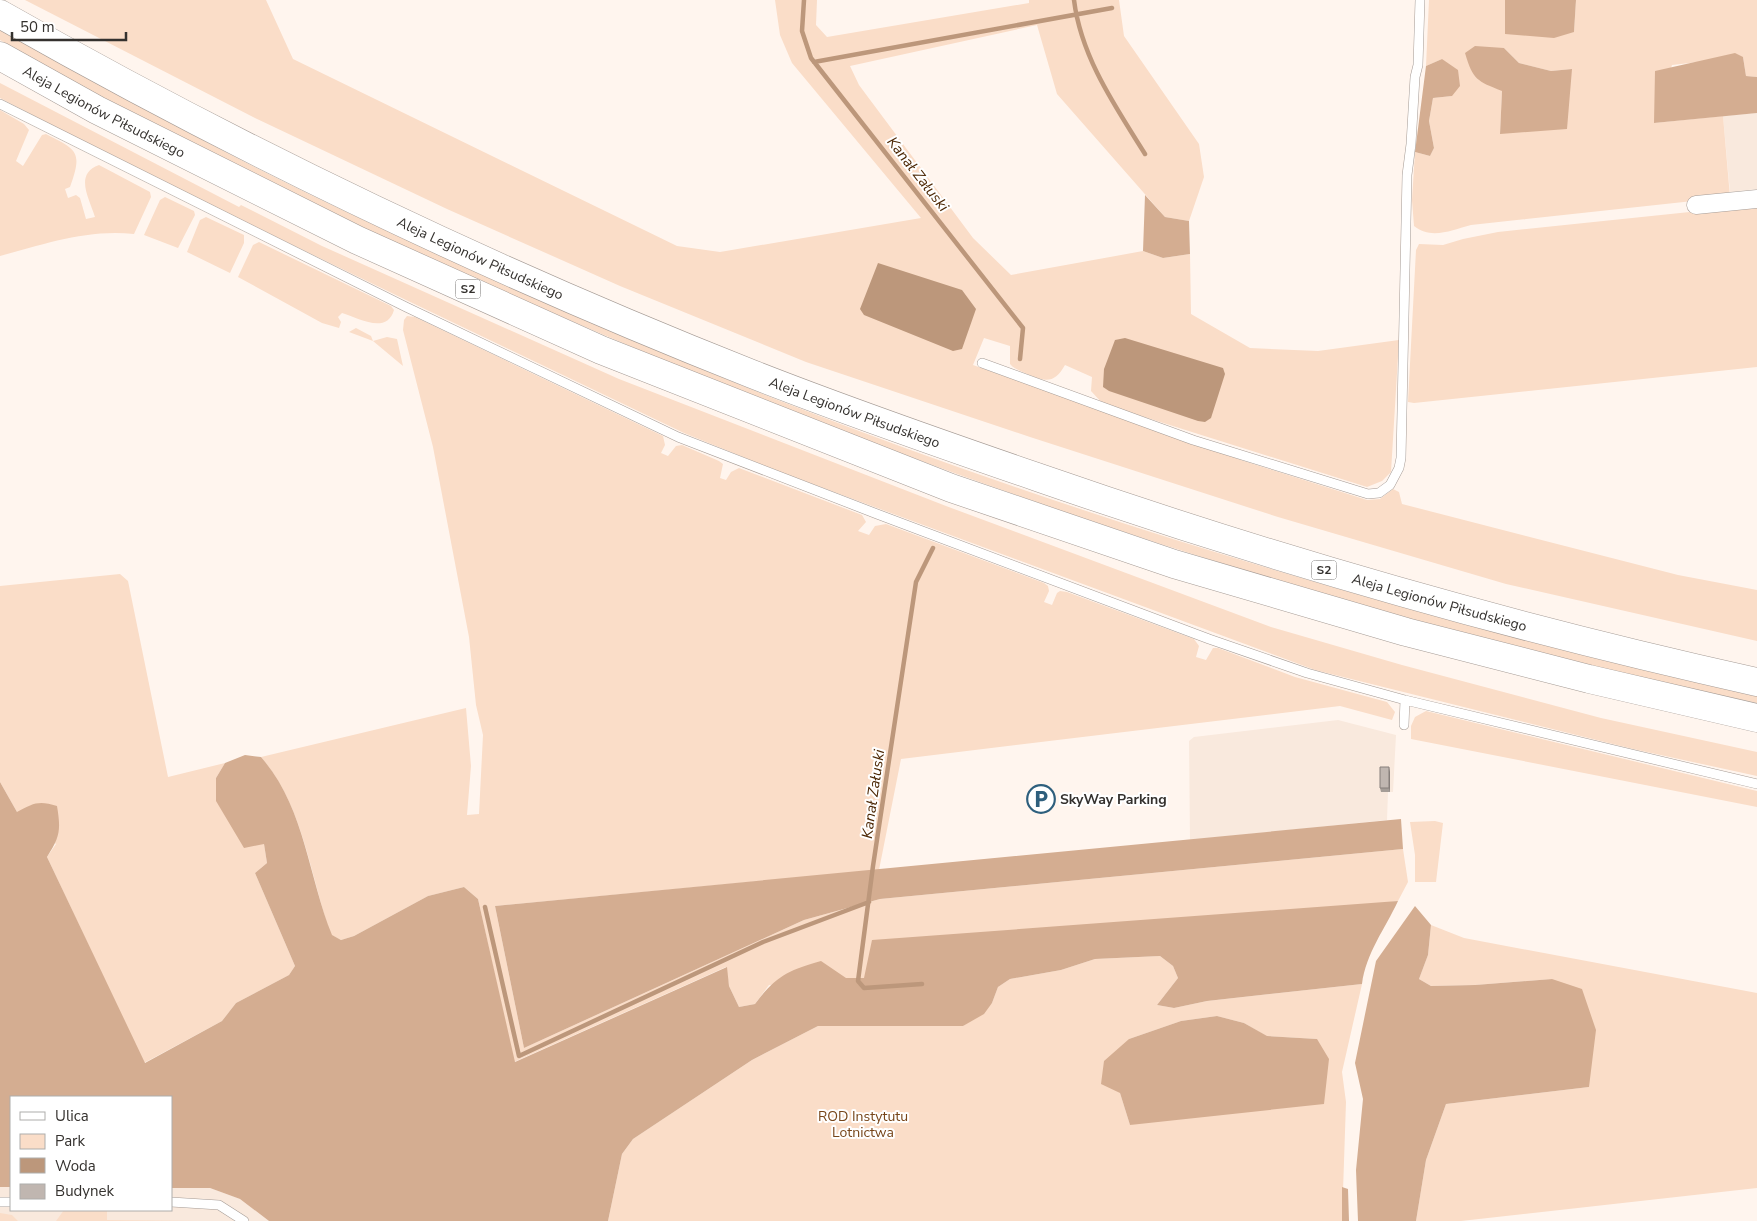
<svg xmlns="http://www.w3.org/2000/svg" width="1757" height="1221" font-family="'Nunito Sans',sans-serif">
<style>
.built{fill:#f9e9dd}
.green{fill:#faddc8;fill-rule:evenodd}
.forest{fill:#d4ad91}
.water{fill:#bc977b}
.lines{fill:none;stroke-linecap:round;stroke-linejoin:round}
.stream{stroke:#bc977b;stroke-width:4.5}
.lane-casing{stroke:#a59b95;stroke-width:10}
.street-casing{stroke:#a59b95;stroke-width:19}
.highway-casing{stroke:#a59b95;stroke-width:29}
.lane{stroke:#fff;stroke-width:9}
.street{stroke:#fff;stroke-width:18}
.highway{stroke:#fff;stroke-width:28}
.wall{fill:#a59d97}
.shaded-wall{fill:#867f7b}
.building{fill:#c0b6b0;stroke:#867f7b}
.labels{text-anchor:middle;stroke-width:4;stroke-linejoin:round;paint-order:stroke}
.shield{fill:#fff;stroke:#716f6d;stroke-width:1}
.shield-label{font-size:12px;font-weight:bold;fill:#34312e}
.street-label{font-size:14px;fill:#34312e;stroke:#fff}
.poi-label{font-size:14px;font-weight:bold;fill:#34312e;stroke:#fff;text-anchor:start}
.park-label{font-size:14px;fill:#774519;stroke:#fff}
.water-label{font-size:15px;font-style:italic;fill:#4c2704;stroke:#fff}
</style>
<rect width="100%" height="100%" fill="#fff5ee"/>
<path class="built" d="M1757,113v76l-27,3 -7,-76z
M1338,720l58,15 -3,57h-5l-1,28 -197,20 -1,-99 5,-4z
M0,1187h11v23h160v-22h39l30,11 29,22h-269z"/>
<path class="green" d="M25,0h241l27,59 384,187 43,6 201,-34 -129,-155 -12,-28 -5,-35h42l-1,25 11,12 202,-34v-3h90l5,36 75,108 5,33 -15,44 -24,-4 -108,-123 -20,-69 -187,41 9,19 114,153 38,37 132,-24 20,7 27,-4 1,60 59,34 68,3 81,-11 -8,132 -9,9 -15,6 -264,-83 -12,-13 1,-14 -27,-12c-9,16 -17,18 -33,11 -7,-3 -13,-5 -19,-9l-3,-3v-18l-26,-8 -11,27 271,96 123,39 13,-1 13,-10 6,3 3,12 276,71 79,15v51l-251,-57 -228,-67 -248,-80 -224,-75 -186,-76 -173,-77 -192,-91z
M1429,0h76v34l69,-2 2,-32h181v77l-11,-1 -3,-19 -71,8 -18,58 69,-7 7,81 -259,28c-19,5 -40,15 -57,1l-2,-26 3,-48 15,4 4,-8 -5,-27 4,-23 19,-2 -10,-37 -16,7zM1504,48l15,15 32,8 21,-2 -72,65z
M0,29c102,57 204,114 309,165 63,31 127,58 190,86 98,44 196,88 297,127 310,120 636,216 961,288v8c-408,-85 -806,-218 -1188,-383 -194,-83 -386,-175 -569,-280z
M0,83l239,124 2,-2 81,41 297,133 327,127 325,121 131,38 199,53 156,34v24l-124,-27 -318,-79 -535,-198 -96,-39 -280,-134 -274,-133 -130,-68z
M0,110l24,14 5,6 -13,31 7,5 19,-31 4,-1c31,16 37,17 24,53l-5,2 3,9 8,-3 4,3 6,21 9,-2c-6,-19 -21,-43 4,-52l51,27 1,5 -17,37c-47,-5 -89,10 -134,22z
M165,197l29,14 1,4 -17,33 -34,-13 16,-35z
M1757,205v162l-343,36 -6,-1 8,-152 3,-6 24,1 20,-6 35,-7z
M206,217l38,18v8l-14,30 -43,-21 13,-32z
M259,242l132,64 3,4c-7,25 -36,8 -52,3l-4,4 3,5 -2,6 -17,-5 -84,-46 15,-32z
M407,316l8,1 248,119 2,9 -4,8 7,3 8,-10 6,-1 37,16 4,3 -3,14 6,2 5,-8 8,-4 123,47 4,7 -8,9 11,4 6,-9 11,-2 158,59 4,3 1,5 -5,11 8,3 5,-12 3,-2 7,1 127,47 5,7 -3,11 10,3 7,-12h5l77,29 92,25 8,10 -3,8 -52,-14 -439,53 -22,111 -384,36 29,142 280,-128 76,-21 523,-50 5,33 -10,19 -534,77 -95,7 -14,19 -16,3 -10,-21 -3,-19 -212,95 -36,-163 -14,-12 -36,9 -74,40 -13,4 -10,-5c-21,-59 -27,-128 -70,-178l205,-49 5,58 -4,49 12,-1 4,-79 -7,-30 -7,-68 -36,-190 -30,-117 1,-10z
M356,328l15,8 2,5 14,-4 10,2 6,27 -30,-25 -24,-9z
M120,574l8,7 40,196 57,-14 -9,15 48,66 3,19 -12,10 40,93 -6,9 -53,28 -14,18 -78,42 -97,-206 9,-13 -39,-32 -17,-30v-196z
M1426,711l331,80v16l-346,-68v-13l4,-9z
M1435,821l8,2 -7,59h-21v-27l-5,-33z
M1431,925l33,13 293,55v195l-296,33h-45l10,-61 20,-56 143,-17 -37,-108 -77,6 -44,1 -12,-7 9,-24z
M1160,956l13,10 5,12 -21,27 17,3 33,-7 155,-17 -20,88 4,30 -4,119h-734l14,-67 11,-15 119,-79 66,-34h145l29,-23 6,-16 12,-8 51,-9 34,-11zM1217,1016l27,7 22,13 51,3 -187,86 -10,-32 9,-54 52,-18z
M64,1210h43v10l95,1h-146z
M0,1213l12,2 6,6h-18z"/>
<path class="forest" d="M1505,0h71l-2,32 -20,6 -49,-4z
M1475,46l29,2 15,15 32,8 21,-2 -5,60 -67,5 2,-43c-25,-10 -29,-11 -37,-38z
M1735,53l8,4 3,19 11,1v36l-103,10 1,-52z
M1442,59l16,11 2,16 -8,10 -19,2 -4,23 5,27 -4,8 -15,-4 11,-86z
M1145,195l20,22 24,4 1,33 -27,4 -20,-7z
M245,755l16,2c44,50 47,119 71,178l9,5 13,-4 74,-40 36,-9 14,12 37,163 212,-95 2,19 10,21 16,-3c20,-27 33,-34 66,-43l25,17h18l8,-38 526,-39c-13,28 -32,52 -36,83l-155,17 -33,7 -17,-3 21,-27 -5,-12 -13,-10 -65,3 -34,11 -51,9 -12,8 -6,16 -8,11 -21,12h-145l-66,34 -119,79 -11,15 -14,67h-339l-29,-22 -30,-11h-39v-91h-160v90h-11v-405l17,30c16,-9 22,-12 40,-6 4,24 3,31 -10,51l98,206 77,-42 14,-18 53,-28 6,-9 -40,-93 12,-10 -3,-19 -20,4 -28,-47v-23l9,-15z
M1401,819l2,30 -523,50 -76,21 -280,128 -29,-142z
M1415,906l16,19 -3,30 -9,24 12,7 44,-1 77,-6 30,10 14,41 -7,57 -143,17 -20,56 -10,61h-58l-2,-51 7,-71 -8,-36 21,-102z
M1217,1016l27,7 23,13 50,3 12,20 -5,45 -194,21 -10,-32 -19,-9 3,-23 25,-22 52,-18z
M1342,1187l6,2 1,32h-7z"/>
<path class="water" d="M878,263l84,27 14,19 -14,40 -9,2 -89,-36 -4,-6z
M1125,338l98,30 2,6 -14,44 -6,4 -7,-1 -89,-30 -6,-4 1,-18 11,-29z"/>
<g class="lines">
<path class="stream" d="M804,0l-2,31 9,27 212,270 -3,31
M1074,0c7,57 41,106 71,154
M814,62l298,-54
M485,907l34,149 244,-114 106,-40
M922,984l-58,4 -6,-7 15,-115 43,-284 17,-34"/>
<defs>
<path id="lane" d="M0,104l406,203 272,130 199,77 332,125 98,34 98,27 352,84
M982,363l211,77 175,54 11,-1 11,-8 9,-17 2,-10 6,-283 4,-31 4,-67 3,-12 2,-65
M1404,725l1,-25
M0,1202h11
M171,1202l48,3 25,16"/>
<path id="street" d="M1696,205l61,-6"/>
<g id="highway">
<path id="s1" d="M0,14c241,137 494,258 752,360 94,37 189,70 285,103 236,82 476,151 720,205"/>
<path id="s2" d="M0,56l97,54 260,130 244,110 350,138 223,76 232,68 183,47 168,39"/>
</g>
</defs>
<use href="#lane" class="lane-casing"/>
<use href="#street" class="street-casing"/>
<use href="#highway" class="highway-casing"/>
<use href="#lane" class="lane"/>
<use href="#street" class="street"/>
<use href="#highway" class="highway"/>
</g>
<path class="wall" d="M1390,772v20h-9l-1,-4z"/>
<path class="shaded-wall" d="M1389,767l1,5v20l-1,-4z"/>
<path class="building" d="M1380,767h9v21h-9z"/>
<defs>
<symbol id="parking-ring" viewBox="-11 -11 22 22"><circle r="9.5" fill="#fff" stroke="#2e5f7d" stroke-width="1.5"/><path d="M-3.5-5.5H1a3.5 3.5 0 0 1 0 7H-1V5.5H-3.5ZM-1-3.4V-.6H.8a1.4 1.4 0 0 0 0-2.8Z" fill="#2e5f7d"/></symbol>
</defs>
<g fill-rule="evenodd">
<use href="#parking-ring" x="1025" y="783" width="32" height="32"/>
</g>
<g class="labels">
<g class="shield">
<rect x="455.5" y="279.5" width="25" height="19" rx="4"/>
<rect x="1311.5" y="560.5" width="25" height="19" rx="4"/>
</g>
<g class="shield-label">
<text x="468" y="293">S2</text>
<text x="1324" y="574">S2</text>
</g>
<g class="street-label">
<text dy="5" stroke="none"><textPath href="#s2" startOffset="118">Aleja Legionów Piłsudskiego</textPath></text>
<text dy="5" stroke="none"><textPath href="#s1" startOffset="539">Aleja Legionów Piłsudskiego</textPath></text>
<text dy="5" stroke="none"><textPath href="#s1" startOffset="944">Aleja Legionów Piłsudskiego</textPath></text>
<text dy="5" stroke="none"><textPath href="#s1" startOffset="1559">Aleja Legionów Piłsudskiego</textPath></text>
</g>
<g class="poi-label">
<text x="1060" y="804">SkyWay Parking</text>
</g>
<g class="park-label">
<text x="863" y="1121">ROD Instytutu<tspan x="863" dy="16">Lotnictwa</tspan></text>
</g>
<g class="water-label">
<text transform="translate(918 174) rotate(52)" y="5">Kanał Załuski</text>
<text transform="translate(873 794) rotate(-82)" y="5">Kanał Załuski</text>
</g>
</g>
<rect x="10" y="1096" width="162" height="115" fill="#ffffff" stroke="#aeadab"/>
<rect x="20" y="1112" width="25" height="8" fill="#ffffff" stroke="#aeadab"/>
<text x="55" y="1121" font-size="15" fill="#34312e">Ulica</text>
<rect x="20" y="1134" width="25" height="15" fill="#faddc8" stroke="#aeadab"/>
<text x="55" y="1146" font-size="15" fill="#34312e">Park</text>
<rect x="20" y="1158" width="25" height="15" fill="#bc977b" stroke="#aeadab"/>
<text x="55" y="1171" font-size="15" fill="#34312e">Woda</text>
<rect x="20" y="1184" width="25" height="15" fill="#c0b6b0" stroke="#aeadab"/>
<text x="55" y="1196" font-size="15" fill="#34312e">Budynek</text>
<path d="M12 32v8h114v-8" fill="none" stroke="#34312e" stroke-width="2.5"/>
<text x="20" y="32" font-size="15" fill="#34312e" stroke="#ffffff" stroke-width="4" paint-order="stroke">50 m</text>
</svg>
